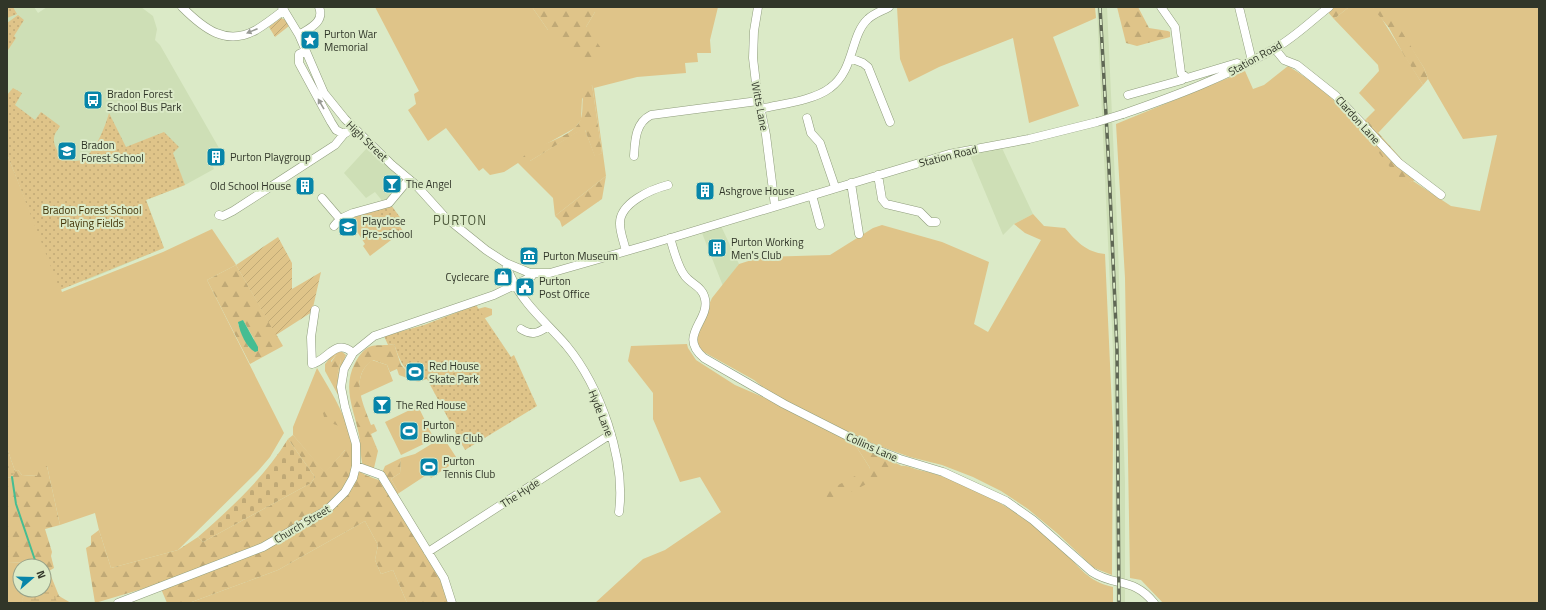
<svg xmlns="http://www.w3.org/2000/svg" width="1546" height="610" font-family="'Titillium Web',sans-serif">
<style>
.built{fill:#cedfb6}
.grass{fill:#dfc489;fill-rule:evenodd}
.forest{fill:url(#forest-firs);fill-rule:evenodd}
.wetland{fill:url(#wetland-marsh)}
.cemetery{fill:url(#cemetery-stones)}
.park{fill:url(#park-dots)}
.garden{fill:url(#garden-furrows)}
.water{fill:#46bd92}
.lines{fill:none;stroke-linecap:round;stroke-linejoin:round}
.stream{stroke:#46bd92;stroke-width:2}
.minor-casing{stroke:#8f9d7c;stroke-width:9}
.minor{stroke:#fff;stroke-width:8}
.rail-casing{stroke:#5f6754;stroke-width:3.5}
.rail{stroke:#dbeac7;stroke-width:2;stroke-dasharray:6;stroke-linecap:butt}
.minor-bridge-casing{stroke:#8f9d7c;stroke-width:9;stroke-linecap:butt}
.minor-bridge{stroke:#fff;stroke-width:8}
.oneway{fill:#989a94}
.labels{text-anchor:middle;stroke-width:4;stroke-linejoin:round;paint-order:stroke}
.poi-label{font-size:11px;fill:#313629;stroke:#dbeac7;text-anchor:start}
.street-label{font-size:11px;fill:#313629;stroke:#dbeac7}
.park-label{font-size:11px;fill:#403004;stroke:#dbeac7}
.quarter-label{font-size:13px;letter-spacing:1px;fill:#4d593b;stroke:#dbeac7}
</style>
<defs>
<pattern id="forest-firs" width="22" height="20" patternUnits="userSpaceOnUse"><rect width="22" height="20" fill="#dfc489"/><path d="M5 1l3.5 6h-7zM16 11l3.5 6h-7z" fill="#c0a976"/></pattern>
<pattern id="wetland-marsh" width="20" height="14" patternUnits="userSpaceOnUse"><rect width="20" height="14" fill="#dfc489"/><path d="M1 5h8M5 5V1M11 12h8M15 12V8" fill="none" stroke="#c0a976"/></pattern>
<pattern id="cemetery-stones" width="16" height="16" patternUnits="userSpaceOnUse"><rect width="16" height="16" fill="#dfc489"/><path d="M2 7V4a2 2 0 0 1 4 0v3zM10 15v-3a2 2 0 0 1 4 0v3z" fill="#c0a976"/></pattern>
<pattern id="park-dots" width="8" height="8" patternUnits="userSpaceOnUse"><rect width="8" height="8" fill="#dfc489"/><path d="M2 2h.1M6 6h.1" fill="none" stroke="#c0a976" stroke-width="1.8" stroke-linecap="round"/></pattern>
<pattern id="garden-furrows" width="10" height="10" patternUnits="userSpaceOnUse"><rect width="10" height="10" fill="#dfc489"/><path d="M-1 1l2-2M0 10L10 0M9 11l2-2" fill="none" stroke="#c0a976"/></pattern>
</defs>
<rect width="100%" height="100%" fill="#dbeac7"/>
<path class="built" d="M7,7h27l4,6 9,-6h94l12,9 4,13 -2,11 5,5 59,103 -12,6 7,15 -29,16 -39,15 18,48 -79,33 -78,-127z
M1097,7h10l11,239 7,236v121h-9l-3,-253z
M1001,146l32,68 -19,10 -11,11 -35,-84z
M367,148l38,32 -21,23 -9,-11 -9,6 -22,-25z
M721,226l18,38 -16,22 -21,-53z"/>
<path class="grass" d="M375,7h157l16,23 38,-3 9,-15v-5h123l-8,33 1,13h-14l1,9 -13,1 1,10 -49,4 -43,11 12,88 -51,40 -2,-18 -35,-35 -14,9 -14,3 -7,-7 -4,3 -33,-43 -18,13 -20,-31 8,-6 -2,-10 5,-3zM592,85l10,68 -7,3 -10,-26h-5l-50,31 -7,-4 52,-29 6,-8 1,-21z
M897,7h198l1,11 -43,19 26,69 -50,17 -16,-85 -74,29 -30,15 -9,-23z
M1349,7h23l5,4 46,74 -45,48 -12,-14 9,-9 -16,-17 20,-22 -1,-6 -44,-46z
M1385,7h154v596h-376l-22,-23 -11,-2 -5,-300 -9,-154 129,-53 8,18 11,-4 24,-19c27,16 51,37 71,61 16,19 30,39 48,56l6,-2 38,25 29,5 17,-76 -34,4 -35,-60 -4,-11z
M7,154l55,138 101,-40 49,-23 23,34 1,2 -29,15 77,153 -14,24 -12,14 -80,79 -67,18 -12,-38 -4,-17 -35,12 -13,-59 -9,10 -16,-1 -4,-5 -3,1 -8,-23z
M375,210l27,10 -4,4 5,7 -33,25 -7,-10 2,-2 -16,-25z
M1033,214l11,12 21,2c12,14 21,24 40,26l8,176 -1,145 -18,-7 -36,-34 -30,-25 -27,-18 -28,-14 -31,-12 -32,-8 -42,-15 -97,-49 -17,-13 -52,-29 -6,-10 1,-11 15,-32 27,-34 22,-7 69,-2 43,-27 9,-3 60,17 47,20 -15,62 14,8 53,-92 -16,-7 -11,-9z
M687,344l1,4 8,12 39,25 37,16 82,42 16,25 -12,19c10,-5 35,-20 44,-21 4,-1 12,3 17,4 52,11 106,44 144,81 18,17 24,30 50,36v16h-518l48,-44 22,-9 56,-38 -21,-35 -20,5 -27,-63v-26l-25,-32 3,-15z
M341,351l5,4 -4,10 -4,30 -13,-24v-7l9,-11zM336,355l5,4 -4,18 -6,-16z
M372,360l15,5 6,16 -33,15c-2,-14 0,-27 12,-36z
M317,368c17,29 39,61 35,96l-7,-14 -20,23 -32,-38v-8z
M418,406l16,33 -33,16 -16,-33z
M443,437l15,23 -27,18 -3,-4 -29,19 -8,-14 9,-6 1,-15 14,-4z
M365,521l13,24 -3,15 6,14 12,-4 14,33h-218l89,-33z
M7,561l1,2 22,-1 -1,4h-9v24h7l-5,10 1,3h-16z"/>
<path class="forest" d="M532,7h63v5l-9,15 15,21 -11,16 -42,-34z
M1117,7h21l11,21 19,3 2,1v5l-33,9 -11,-3z
M1332,7h17l-15,12 -7,-8z
M1372,7h13l5,5 34,56 4,11 -5,6 -18,-28 -16,-29z
M592,85l10,68 -7,4 -10,-27h-4l-51,31 -6,1 -3,-3c13,-16 49,-19 59,-38 6,-12 -3,-29 12,-36z
M1366,119l39,44 10,17 -8,4 -14,-13 -34,-44z
M606,176l-4,23 -40,28 -2,-6 -5,-5z
M236,265l47,81 -33,18 -43,-84zM243,320l11,19 -5,9 -11,-24z
M485,307l7,2v6l-9,4 -13,-8z
M394,344l7,21 17,17 -19,-7 -2,-6 -7,3 -3,-7 -14,-5c-24,16 -10,44 -2,65l3,-1 3,7 -6,3 7,17 -4,17 -4,2 -7,-4c-3,-10 -2,-21 -4,-31 -5,-26 -17,-47 -4,-72 3,-6 8,-13 14,-16 7,-3 17,-1 25,-3z
M336,355l4,1 1,3 -4,18 -5,2 -4,-12z
M328,408h7c4,5 8,10 9,17l-2,2 -17,-6 -2,-8z
M293,435l32,37 21,-23c9,21 12,24 33,31l6,-14 16,-8 -1,15 -9,6 8,14 -7,5c14,21 58,83 57,105h-42l-14,-33 -12,4 -6,-14 3,-15 -13,-24 -87,49 -89,33h-22l-8,-19 -64,19 -9,-55 5,-3v-9l8,-6 12,38 67,-18 20,-13 5,5 108,-59 4,-6 -27,-38z
M854,443l48,23 -69,35 -7,-1 1,-9 43,-23z
M47,466l13,59 -15,4 7,23 -1,4 3,12 -5,3 10,25 12,7h-48l-1,-3 5,-9 -2,-1h19v-24h-15l1,-4 -22,1 -1,-2v-83l5,-1 2,-6 4,-1 4,5 15,1 3,-8z"/>
<path class="wetland" d="M7,448l8,23 -3,6 -5,1z
M49,573l8,30h-34l-1,-3 5,-10h17v-15z"/>
<path class="cemetery" d="M288,439l27,38 -4,6 -108,59 -5,-5c35,-31 65,-58 90,-98z"/>
<path class="park" d="M7,7h6l4,7 -10,4z
M18,15l6,5 -10,16 2,2 -8,12 -1,-27z
M13,88l9,5 -7,12 20,15 6,-8 19,14c-1,3 -4,5 -5,8 -6,15 14,33 28,25 13,-8 22,-32 26,-46l17,34 38,-15 15,15 -6,6 12,32 -39,15 18,48 -104,42 -53,-136v-59z
M391,205l11,15 -4,4 5,7 -10,7 -17,-26 -1,-2z
M476,305l35,52 3,-2 23,51 -72,44 -38,-71 -9,3c-14,-13 -18,-20 -24,-38l-6,1 -4,-9 40,-11z"/>
<path class="garden" d="M281,18l5,2 3,6 -14,11 -6,-10z
M278,237l14,26v26l29,-17 -9,40 -36,23 -40,-70z"/>
<path class="water" d="M243,320l15,27v4l-3,1c-9,-5 -15,-19 -17,-30z"/>
<g class="lines">
<path class="stream" d="M12,477l4,27 21,62"/>
<defs>
<path id="minor" d="M182,7c21,21 44,40 74,23 10,-6 19,-13 28,-20
M282,7l17,28 25,58 21,26 47,46 24,20 28,31 42,34 20,13 24,10h20l101,-29 298,-90 80,-15 68,-17
M758,7l-4,24 -1,27 4,34 9,43 9,71
M1161,7l14,20 6,46 6,5 50,-15 6,3
M1239,7l13,54
M299,35c11,-7 26,-13 20,-28
M1275,49l9,11 13,5 39,31 63,67 42,32
M305,51l-6,3v9l32,59 5,8 8,4
M850,58l13,5 5,4 22,55
M1128,95l54,-15 2,-3
M760,109c20,-5 53,-8 70,-21 25,-18 20,-53 38,-69 6,-6 14,-8 21,-12
M1123,114c52,-18 103,-37 151,-65 20,-11 37,-28 55,-42
M807,118l4,15 9,10 15,44
M634,156c1,-15 1,-33 17,-41l107,-14
M878,175l4,24 4,5 34,8 10,10h6
M851,183l8,51
M812,195l8,30
M322,198l18,21 -6,7
M219,215l4,1 10,-5 102,-66 9,-11 10,-6
M340,219l13,-6 36,-10 20,-24
M670,238c4,12 7,28 15,38 6,8 18,11 20,23 5,22 -28,37 -1,59l80,46 85,43 31,12 43,13 63,29 27,19 59,52c23,15 42,5 62,31
M626,251c-2,-9 -6,-18 -6,-27 -1,-21 32,-35 48,-39
M506,263c0,5 3,9 5,14 13,28 35,45 55,68 34,41 60,114 53,167
M315,310l-4,27 1,27c16,-4 24,-27 41,-11
M521,329c11,7 17,4 26,-2
M356,466l25,9 63,103 8,25
M428,552l183,-118
M118,603l145,-56 64,-37 18,-18 8,-14 3,-12v-22l-11,-37 -4,-20 3,-18 9,-16 21,-17 120,-41 37,-18 2,-3"/>
</defs>
<use href="#minor" class="minor-casing"/>
<use href="#minor" class="minor"/>
<defs>
<path id="rail" d="M1100,7l9,162 8,181 2,253"/>
</defs>
<use href="#rail" class="rail-casing"/>
<use href="#rail" class="rail"/>
<defs>
<path id="minor-bridge" d="M1097,122l26,-8"/>
</defs>
<use href="#minor-bridge" class="minor-bridge-casing"/>
<use href="#minor-bridge" class="minor-bridge"/>
</g>
<defs><path id="oneway-solid" d="M-6-.8H1V-3.2L6.5 0L1 3.2V.8H-6Z"/></defs>
<g class="oneway">
<use href="#oneway-solid" transform="translate(252 31) rotate(158)"/>
<use href="#oneway-solid" transform="translate(321 104) rotate(-120)"/>
</g>
<defs>
<symbol id="sight-square" viewBox="-11 -11 22 22"><rect x="-9" y="-9" width="18" height="18" rx="4" fill="#0785a9" stroke="#dbeac7"/><path d="M0-6L1.8-2.2L6-1.7L2.9 1.2L3.7 5.4L0 3.3L-3.7 5.4L-2.9 1.2L-6-1.7L-1.8-2.2Z" fill="#fff"/></symbol>
<symbol id="bus-square" viewBox="-11 -11 22 22"><rect x="-9" y="-9" width="18" height="18" rx="4" fill="#0785a9" stroke="#dbeac7"/><path d="M-5-6H5V4H4V6H2V4H-2V6H-4V4H-5ZM-3.5-4V0h7V-4ZM-3.5 1.2v1.5H-2V1.2ZM2 1.2v1.5H3.5V1.2Z" fill="#fff"/></symbol>
<symbol id="school-square" viewBox="-11 -11 22 22"><rect x="-9" y="-9" width="18" height="18" rx="4" fill="#0785a9" stroke="#dbeac7"/><path d="M0-5L7-2L0 1L-7-2ZM-4 1L0 2.5L4 1V4Q0 6-4 4Z" fill="#fff"/></symbol>
<symbol id="building-square" viewBox="-11 -11 22 22"><rect x="-9" y="-9" width="18" height="18" rx="4" fill="#0785a9" stroke="#dbeac7"/><path d="M-4-6H4V6H1V3H-1V6H-4ZM-2.5-4.3h1.7v1.8h-1.7ZM.8-4.3h1.7v1.8H.8ZM-2.5-1h1.7V.8h-1.7ZM.8-1h1.7V.8H.8Z" fill="#fff"/></symbol>
<symbol id="bar-square" viewBox="-11 -11 22 22"><rect x="-9" y="-9" width="18" height="18" rx="4" fill="#0785a9" stroke="#dbeac7"/><path d="M-6-5H6L.8 .8V4.5H3.5V6h-7V4.5H-.8V.8Z" fill="#fff"/></symbol>
<symbol id="museum-square" viewBox="-11 -11 22 22"><rect x="-9" y="-9" width="18" height="18" rx="4" fill="#0785a9" stroke="#dbeac7"/><path d="M0-6L6-3V-2H-6V-3ZM-5-1h2V3h-2ZM-1-1h2V3h-2ZM3-1h2V3H3ZM-6 4H6V6H-6Z" fill="#fff"/></symbol>
<symbol id="shop-square" viewBox="-11 -11 22 22"><rect x="-9" y="-9" width="18" height="18" rx="4" fill="#0785a9" stroke="#dbeac7"/><path d="M-5-2.5h2.3a2.7 3.5 0 0 1 5.4 0H5L5.5 6h-11ZM-1.5-2.5h3a1.5 2.3 0 0 0-3 0Z" fill="#fff"/></symbol>
<symbol id="civic-square" viewBox="-11 -11 22 22"><rect x="-9" y="-9" width="18" height="18" rx="4" fill="#0785a9" stroke="#dbeac7"/><path d="M-.6-6.5H3V-4.5H.6V-3L4-1V1h2V6H-6V1h2V-1L-.6-3ZM-1.2 2.5V6h2.4V2.5Z" fill="#fff"/></symbol>
<symbol id="stadium-square" viewBox="-11 -11 22 22"><rect x="-9" y="-9" width="18" height="18" rx="4" fill="#0785a9" stroke="#dbeac7"/><path d="M0-5a6.5 5 0 1 0 0 10a6.5 5 0 1 0 0-10ZM-3.5-1.8h7v3.6h-7Z" fill="#fff"/></symbol>
</defs>
<g fill-rule="evenodd">
<use href="#sight-square" x="299" y="29" width="22" height="22"/>
<use href="#bus-square" x="82" y="89" width="22" height="22"/>
<use href="#school-square" x="56" y="140" width="22" height="22"/>
<use href="#building-square" x="205" y="146" width="22" height="22"/>
<use href="#bar-square" x="381" y="173" width="22" height="22"/>
<use href="#building-square" x="294" y="175" width="22" height="22"/>
<use href="#building-square" x="694" y="180" width="22" height="22"/>
<use href="#school-square" x="337" y="216" width="22" height="22"/>
<use href="#building-square" x="706" y="237" width="22" height="22"/>
<use href="#museum-square" x="518" y="245" width="22" height="22"/>
<use href="#shop-square" x="492" y="266" width="22" height="22"/>
<use href="#civic-square" x="514" y="276" width="22" height="22"/>
<use href="#stadium-square" x="404" y="361" width="22" height="22"/>
<use href="#bar-square" x="371" y="394" width="22" height="22"/>
<use href="#stadium-square" x="398" y="420" width="22" height="22"/>
<use href="#stadium-square" x="418" y="456" width="22" height="22"/>
</g>
<g class="labels">
<g class="poi-label">
<text x="324" y="38">Purton War<tspan x="324" dy="13">Memorial</tspan></text>
<text x="107" y="98">Bradon Forest<tspan x="107" dy="13">School Bus Park</tspan></text>
<text x="81" y="149">Bradon<tspan x="81" dy="13">Forest School</tspan></text>
<text x="230" y="161">Purton Playgroup</text>
<text x="406" y="188">The Angel</text>
<text x="291" y="190" text-anchor="end">Old School House</text>
<text x="719" y="195">Ashgrove House</text>
<text x="362" y="225">Playclose<tspan x="362" dy="13">Pre-school</tspan></text>
<text x="731" y="246">Purton Working<tspan x="731" dy="13">Men's Club</tspan></text>
<text x="543" y="260">Purton Museum</text>
<text x="489" y="281" text-anchor="end">Cyclecare</text>
<text x="539" y="285">Purton<tspan x="539" dy="13">Post Office</tspan></text>
<text x="429" y="370">Red House<tspan x="429" dy="13">Skate Park</tspan></text>
<text x="396" y="409">The Red House</text>
<text x="423" y="429">Purton<tspan x="423" dy="13">Bowling Club</tspan></text>
<text x="443" y="465">Purton<tspan x="443" dy="13">Tennis Club</tspan></text>
</g>
<g class="street-label">
<text transform="translate(1255 58) rotate(-29)" y="4">Station Road</text>
<text transform="translate(760 106) rotate(79)" y="4">Witts Lane</text>
<text transform="translate(1358 120) rotate(48)" y="4">Clardon Lane</text>
<text transform="translate(367 141) rotate(44)" y="4">High Street</text>
<text transform="translate(948 156) rotate(-14)" y="4">Station Road</text>
<text transform="translate(601 413) rotate(68)" y="4">Hyde Lane</text>
<text transform="translate(872 447) rotate(24)" y="4">Collins Lane</text>
<text transform="translate(520 493) rotate(-33)" y="4">The Hyde</text>
<text transform="translate(302 524) rotate(-31)" y="4">Church Street</text>
</g>
<g class="park-label">
<text x="92" y="214">Bradon Forest School<tspan x="92" dy="13">Playing Fields</tspan></text>
</g>
<g class="quarter-label">
<text x="460" y="225">PURTON</text>
</g>
</g>
<rect width="1546" height="610" fill="none" stroke="#313629" stroke-width="16"/>
<g transform="translate(32 578) rotate(70)"><circle r="19" fill="#dbeac7" stroke="#97a288"/>
<path d="M0-3L7 15L0 10L-7 15Z" fill="#0785a9"/>
<text y="-6" font-size="11" font-weight="bold" text-anchor="middle" fill="#313629">N</text>
</g>
</svg>
